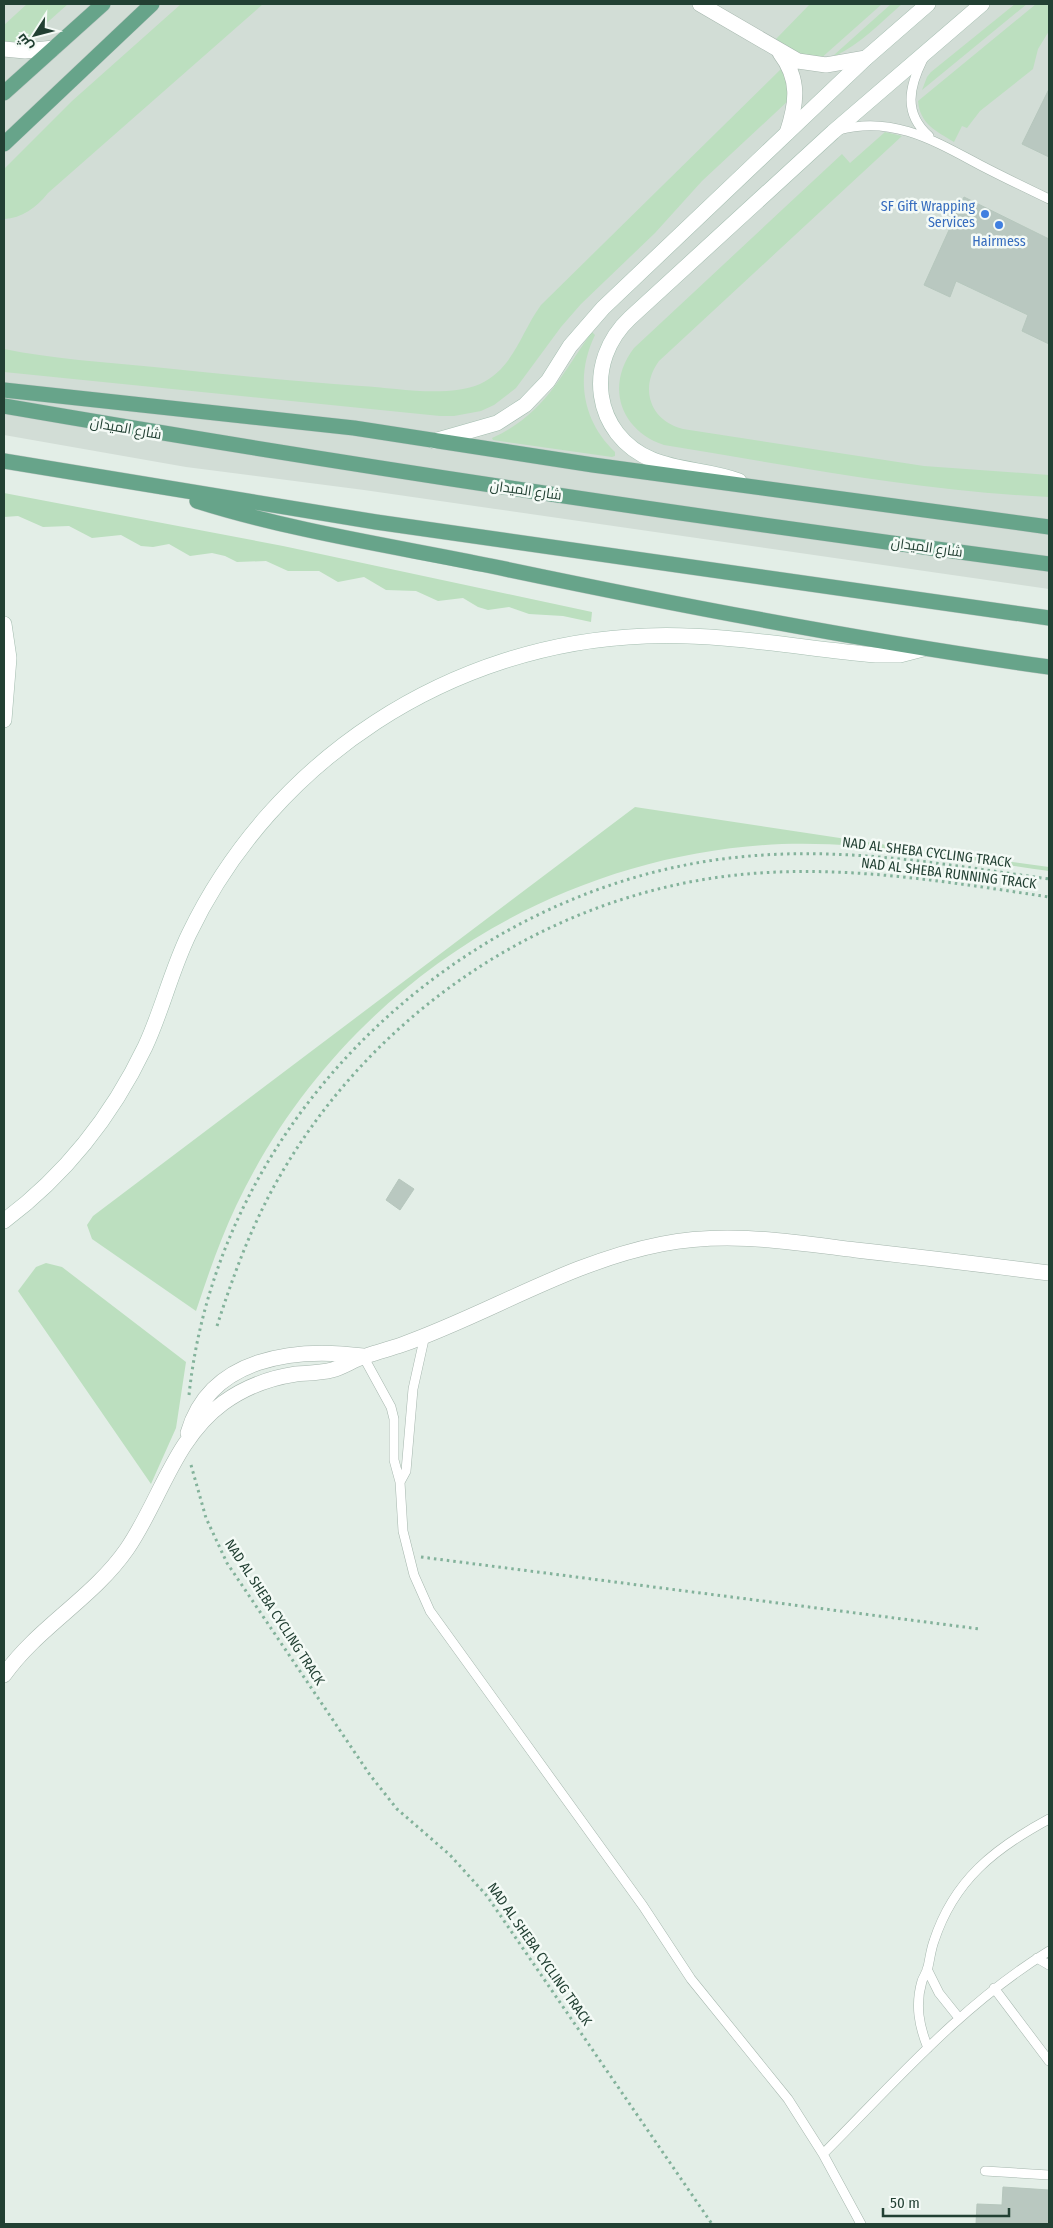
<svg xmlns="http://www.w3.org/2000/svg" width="1053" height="2228" font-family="'Fira Sans Condensed',Cairo,sans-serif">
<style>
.built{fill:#d2ddd6}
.green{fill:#bcdfbf}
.building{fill:#b9c8c0;stroke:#b6c7bd}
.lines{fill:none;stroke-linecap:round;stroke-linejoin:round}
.lane-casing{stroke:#a5b6ad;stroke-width:10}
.street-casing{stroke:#a5b6ad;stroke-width:16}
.secondary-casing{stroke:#a4bdb0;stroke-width:16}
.primary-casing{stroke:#c1cac6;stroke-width:16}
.path{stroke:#83b29b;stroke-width:3;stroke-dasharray:2.5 4;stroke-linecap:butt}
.lane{stroke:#fff;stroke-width:9}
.street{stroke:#fff;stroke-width:15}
.secondary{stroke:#fff;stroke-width:15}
.primary{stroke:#67a48a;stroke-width:15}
.shop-dot{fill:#3f7fe0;stroke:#f4faf6;stroke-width:2}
.labels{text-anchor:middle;stroke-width:5;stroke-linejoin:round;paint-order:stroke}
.shop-label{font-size:14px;fill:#366cbe;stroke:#f4faf6;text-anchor:end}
.street-label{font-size:14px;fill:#224033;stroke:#f4faf6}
</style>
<rect width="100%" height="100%" fill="#e3eee7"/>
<path class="built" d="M4,4h1045v585l-685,-99 -178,-23 -182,-32z"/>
<path class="green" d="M27,4h41l-46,41 -18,-2v-18z
M181,4h82l-215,189c-12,15 -26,25 -44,26v-50l68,-68z
M810,4h72l-63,56 -23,-8 -20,-13z
M891,4h11c-21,18 -41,40 -67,52l-1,-1z
M1015,4h12l-105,86 5,-13 4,-5z
M1036,4h13v27l-11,18 -5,20 -53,42 -13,17 -5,-2 -8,16c-18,-11 -34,-18 -36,-41z
M782,68l4,8 3,24 -87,81 -47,52 -74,71 -20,23 -45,61 -22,17 -13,6 -27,5h-14l-436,-44v-23c49,10 100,13 150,18 69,7 137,14 207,19 35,2 86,12 119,-2 34,-16 41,-52 61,-79z
M885,132l17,4 -243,225c-20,27 -9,60 24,68l241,37 125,9v22c-129,-6 -257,-31 -385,-52 -44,-15 -59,-59 -30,-97l208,-194 8,9z
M592,332l3,3c-20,41 -13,86 20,117v4l-3,1 -119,-17 -1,-2c53,-24 68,-62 100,-106z
M4,493l279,53 309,66 -1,10 -28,-6 -34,-2 -20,-7 -21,3 -10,-3 -15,-9 -25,3 -22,-10 -30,-1 -22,-13 -26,5 -19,-11h-31l-22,-10 -29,1 -12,-6 -13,-3 -22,3 -21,-12 -16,3 -12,-1 -20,-11 -29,3 -23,-12 -26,1 -25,-11 -14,1z
M635,807l238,36 176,24v4c-88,-12 -177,-30 -267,-27 -234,10 -445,149 -546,362 -16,34 -28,69 -40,105l-104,-72 -5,-14 6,-9z
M46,1263l16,4 124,95 -10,66 -25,56 -133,-193 18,-24z"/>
<path class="building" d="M1049,89v68l-27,-13z
M964,197l85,42v105l-27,-13 6,-16 -72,-34 -6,16 -26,-12z
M399,1179l15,10 -14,21 -14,-10z
M1003,2187l46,3v34h-73l1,-20 25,1z"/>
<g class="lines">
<defs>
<path id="lane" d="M923,59c-14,28 -20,54 6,77
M839,130c53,-15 96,11 141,35 23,12 46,23 69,34
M363,1356l28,51 3,12v41l6,22 3,49 11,44 16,36 213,295 48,73 97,120 35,55 38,70
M400,1482l6,-11 7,-82 12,-54
M1037,1958l12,7
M927,1969l12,24 20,25
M994,1988l55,73
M928,2048c-9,-22 -13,-43 -6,-67 2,-5 5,-9 6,-14 2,-9 3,-18 6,-26 20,-61 61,-93 115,-122
M823,2154c72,-72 139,-150 226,-203
M985,2171l64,4"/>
<path id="street" d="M700,4l98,57 28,4 40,-7
M4,49l21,2 29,-3
M780,53c20,26 17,50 7,80
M188,1433c22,-76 107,-86 175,-77
M4,1675c34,-48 89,-77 123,-126 33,-48 47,-110 96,-146 22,-16 46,-25 73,-29 12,-1 24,-1 36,-4 12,-3 22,-11 34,-14 11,-4 23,-7 35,-11 88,-31 168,-83 261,-101 65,-13 129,-2 194,6 64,7 129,15 193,23"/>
<path id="secondary" d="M434,441l63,-18 28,-18 23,-24 22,-35 33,-38 263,-250 62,-54
M739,481c-28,-11 -59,-10 -86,-21 -61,-25 -69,-99 -23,-142l203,-186 149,-128
M4,624l5,34 -5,62
M4,1221c60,-45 108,-105 141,-174 17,-36 26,-76 44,-113 84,-175 262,-291 457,-298 77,-3 153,12 230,19h24l23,-6"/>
<path id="primary" d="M4,93l99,-89
M4,144l148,-140
M4,390l350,38 239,37 456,62
M4,406c347,60 696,112 1045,158
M4,461l372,61 673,96
M197,501c95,30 196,45 294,65 185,39 371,75 558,101"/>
</defs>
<use href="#lane" class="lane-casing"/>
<use href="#street" class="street-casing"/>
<use href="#secondary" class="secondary-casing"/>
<use href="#primary" class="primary-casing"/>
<path class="path" d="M217,1326c16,-50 34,-99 60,-145 96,-170 273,-289 469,-307 102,-9 203,8 303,23
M189,1395c29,-276 268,-505 541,-537 110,-13 211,6 319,21
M191,1465l15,53 21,45 143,212 27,34 53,46 37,41 225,328
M421,1557l559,72"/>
<use href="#lane" class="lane"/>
<use href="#street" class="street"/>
<use href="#secondary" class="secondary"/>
<use href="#primary" class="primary"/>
</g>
<g class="shop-dot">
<circle cx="985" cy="214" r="5"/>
<circle cx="999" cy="225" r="5"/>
</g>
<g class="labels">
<g class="shop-label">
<text x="975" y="211">SF Gift Wrapping<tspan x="975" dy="16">Services</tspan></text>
<text x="999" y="246" text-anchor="middle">Hairmess</text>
</g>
<g class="street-label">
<text transform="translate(126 428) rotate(10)" y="5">شارع الميدان</text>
<text transform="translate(526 490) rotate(8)" y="5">شارع الميدان</text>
<text transform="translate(927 547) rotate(8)" y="5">شارع الميدان</text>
<text transform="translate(927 852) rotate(7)" y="5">NAD AL SHEBA CYCLING TRACK</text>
<text transform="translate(949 873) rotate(7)" y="5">NAD AL SHEBA RUNNING TRACK</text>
<text transform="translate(275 1612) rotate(57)" y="5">NAD AL SHEBA CYCLING TRACK</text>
<text transform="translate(540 1954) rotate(55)" y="5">NAD AL SHEBA CYCLING TRACK</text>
</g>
</g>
<rect width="1053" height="2228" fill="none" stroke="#224033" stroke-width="10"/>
<g transform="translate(35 35) rotate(234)" stroke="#f4faf6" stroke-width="4" paint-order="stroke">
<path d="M0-4L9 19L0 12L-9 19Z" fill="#224033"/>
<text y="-8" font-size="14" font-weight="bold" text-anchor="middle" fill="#224033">ش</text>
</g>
<path d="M883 2208v8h126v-8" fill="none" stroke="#224033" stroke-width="2.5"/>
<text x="890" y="2208" font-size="15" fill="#224033" stroke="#f4faf6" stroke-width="4" paint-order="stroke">50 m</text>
</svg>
